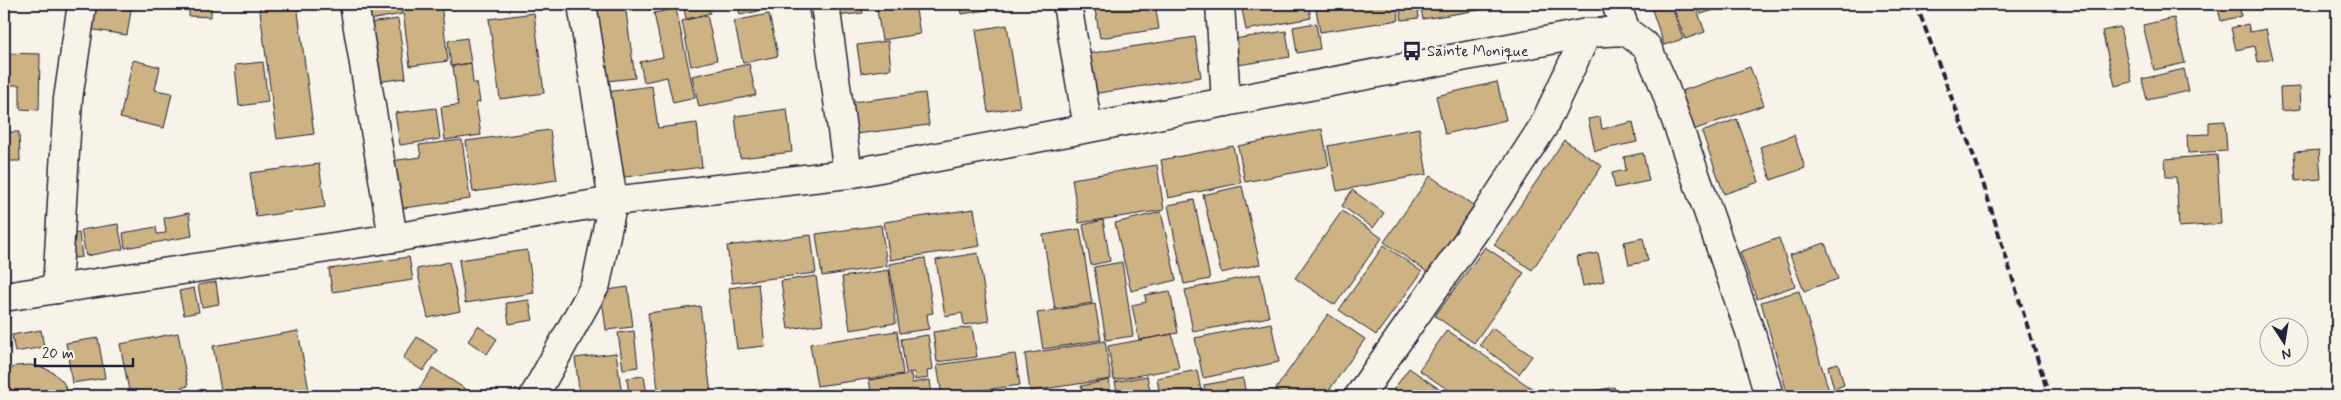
<svg xmlns="http://www.w3.org/2000/svg" width="2341" height="400" font-family="Mynerve,sans-serif">
<style>
.building{fill:#cdb383;stroke:#22223b}
.lines{fill:none;stroke-linecap:round;stroke-linejoin:round}
.street-casing{stroke:#22223b;stroke-width:31}
.secondary-casing{stroke:#22223b;stroke-width:31}
.street{stroke:#f7f3e8;stroke-width:28}
.secondary{stroke:#f7f3e8;stroke-width:28}
.rail{stroke:#22223b;stroke-width:4;stroke-dasharray:8 4;stroke-linecap:butt}
.labels{text-anchor:middle;stroke-width:5;stroke-linejoin:round;paint-order:stroke}
.poi-label{font-size:15px;fill:#22223b;stroke:#f7f3e8;text-anchor:start}
</style>
<rect width="100%" height="100%" fill="#f7f3e8"/>
<filter id="ink" filterUnits="userSpaceOnUse"><feTurbulence type="fractalNoise" baseFrequency=".02" numOctaves="2"/><feDisplacementMap in="SourceGraphic" scale="10" xChannelSelector="R" yChannelSelector="G"/><feConvolveMatrix kernelMatrix="1 2 1 2 8 2 1 2 1" color-interpolation-filters="sRGB"/></filter>
<g filter="url(#ink)">
<path class="building" d="M92,4h40l-5,31 -39,-6z
M189,4h22v13l-22,-1z
M259,4h38l17,130 -37,5z
M355,4h45l2,10 -44,8z
M402,4h39l7,57 -38,5z
M586,4h39l10,74 -38,4z
M683,4h25l2,9 -24,6z
M737,4h34l1,4 -32,7z
M808,4h53l2,9 -53,6z
M876,4h39l5,30 -38,6z
M960,4h45v3l-43,7z
M1094,4h61l4,25 -59,9z
M1241,4h67l3,14 -65,12z
M1315,4h82l2,16 -79,12z
M1399,4h18l2,14 -17,2z
M1420,4h77l1,3 -75,12z
M1650,4h21l12,35 -19,6z
M1672,4h23l10,28 -20,7z
M1697,4h26l1,3 -23,7z
M2217,4h22l2,12 -20,5z
M676,9l19,89 -22,5 -6,-26 -23,5 -4,-20 23,-5 -9,-44z
M534,13l10,80 -44,6 -11,-80z
M769,14l9,42 -35,7 -9,-42z
M707,15l10,45 -26,6 -9,-45z
M2174,18l11,45 -31,7 -11,-45z
M398,19l8,59 -30,4 -7,-59z
M1316,23l4,26 -23,4 -4,-26z
M2248,24l2,8 16,-3 7,30 -15,3 -3,-16 -19,4 -5,-22z
M1007,25l13,82 -32,5 -12,-82z
M2120,27l12,55 -17,4 -13,-55z
M1286,31l4,26 -52,8 -4,-26z
M1195,37l6,40 -115,18 -6,-40z
M467,38l4,25 -20,3 -3,-25z
M888,41l3,28 -30,4 -4,-28z
M4,53l36,1 -1,56 -19,-1v-24h-16z
M133,60l27,7 -5,23 17,3 -8,35 -44,-10z
M263,62l5,40 -29,4 -4,-41z
M471,63l2,20h4l3,19 -4,1 5,32 -36,5 -4,-33 17,-2 -5,-39z
M749,64l7,31 -57,12 -7,-31z
M1750,67l14,38 -71,25 -14,-38z
M2184,69l5,22 -42,9 -5,-21z
M1497,82l9,38 -61,14 -9,-38z
M652,86l6,42 39,-5 5,44 -85,11 -11,-86z
M2300,87l1,22 -20,2 -1,-23z
M925,93l4,32 -73,9 -4,-32z
M436,108l4,31 -40,6 -5,-32z
M787,109l5,43 -52,6 -5,-42z
M1600,117l2,12 31,-7 4,20 -42,9 -7,-32z
M1737,119l22,63 -35,12 -22,-62z
M2225,121l2,30 -39,2 -1,-18 22,-1v-12z
M1419,128l8,46 -90,17 -9,-45z
M1322,129l7,37 -84,16 -7,-36z
M550,130l7,50 -84,12 -7,-51z
M4,132h15l1,29h-16z
M1794,135l11,33 -34,12 -11,-33z
M462,140l8,59 -81,11 -6,-48 38,-5 -2,-12z
M1564,140l38,26 -70,104 -38,-25z
M1233,146l8,37 -73,15 -7,-38z
M2319,150l2,29 -25,2 -2,-29z
M1643,153l6,28 -34,7 -3,-15 14,-3 -2,-13z
M2217,155l4,69 -42,3 -3,-50h-10l-1,-18z
M319,164l6,43 -69,10 -6,-44z
M1157,165l7,45 -85,13 -7,-44z
M1430,176l46,31 -46,67 -46,-32z
M1242,186l18,78 -39,9 -18,-78z
M1352,190l32,23 -11,15 -31,-22z
M1194,200l16,79 -26,5 -16,-79z
M974,209l6,37 -90,14 -6,-38z
M1342,211l40,27 -47,67 -40,-27z
M1161,212l15,68 -45,11 -16,-68z
M189,213l3,23 -67,12 -2,-15 33,-6 1,7 9,-1 -2,-15z
M1103,220l7,41 -19,4 -8,-40z
M118,224l5,25 -37,7 -5,-26z
M881,225l6,41 -65,10 -6,-42z
M1080,229l12,74 -37,6 -12,-74z
M79,233l3,24 -16,2 -3,-24z
M811,235l5,38 -84,10 -5,-37z
M1643,238l5,23 -19,4 -5,-23z
M1779,238l16,48 -38,13 -17,-47z
M1825,243l13,36 -34,12 -14,-36z
M1384,245l38,27 -46,63 -37,-25z
M1485,247l39,26 -50,70 -39,-27z
M527,250l7,43 -69,10 -6,-43z
M978,253l11,68 -25,4 -2,-12 -17,3 -9,-56z
M1598,253l6,28 -21,5 -6,-29z
M409,257l4,23 -81,12 -3,-23z
M925,258l8,55 -6,1 2,15 -29,4 -11,-69z
M449,262l11,49 -32,7 -11,-49z
M1122,262l11,74 -27,4 -12,-73z
M889,270l7,53 -46,7 -8,-53z
M1260,274l9,43 -76,15 -8,-42z
M816,276l7,48 -35,5 -7,-48z
M216,282l3,22 -17,3 -4,-22z
M758,284l7,62 -28,3 -8,-61z
M628,287l5,40 -27,3 -5,-39z
M194,288l5,24 -15,3 -5,-24z
M1170,291l8,42 -39,7 -7,-35 14,-3 -1,-7z
M1799,291l30,100 -18,5h-23l-27,-94z
M529,300l4,20 -24,4 -3,-21z
M1095,304l6,36 -58,9 -6,-36z
M700,306l11,88 -52,2 -11,-83z
M1328,314l37,25 -40,57h-41l-9,-6z
M1271,323l8,39 -76,16 -8,-40z
M478,326l19,13 -10,15 -19,-13z
M972,327l5,30 -40,5 -4,-30z
M1492,328l40,28 -13,18 -39,-29z
M41,330l3,17 -29,5 -3,-17z
M1447,330l96,66h-86l-38,-26z
M298,331l12,65h-88l-9,-50z
M634,331l4,36 -15,2 -5,-36z
M897,331l6,43 -86,12 -7,-42z
M178,333l10,53 -8,2 1,8h-51l-10,-52z
M1172,334l7,34 -65,12 -6,-34z
M928,335l5,34 -6,2 1,7 -13,2 -1,-8 -8,1 -5,-34z
M417,337l20,13 -14,21 -20,-13z
M98,338l7,40 -33,5 -6,-40z
M1105,341l6,38 -81,12 -5,-37z
M616,353l6,43h-42l-5,-38z
M1015,354l5,31 -78,11 -5,-31z
M1838,363l6,22 -10,4 -6,-23z
M30,365l12,2 12,6 9,9 6,14h-65v-23l12,-7z
M433,368l43,28h-62z
M1409,368l36,25 -3,3h-53z
M1197,370l5,26h-42l-3,-18z
M911,374l1,9 18,-3 2,16h-60l-3,-16z
M644,376l3,20h-18l-2,-18z
M1147,376l4,20h-33l-3,-14z
M1243,378l3,18h-40l-2,-11z
M1109,380l3,16h-29l-2,-10z
M1614,387l2,9h-42v-1z
M1847,390l1,6h-9l-1,-3z"/>
<g class="lines">
<defs>
<path id="street" d="M354,4l39,234
M825,4l23,170
M1067,4l21,124
M1220,4l6,98
M1616,4l10,27
M57,289l11,-190 14,-95
M534,396l62,-112 17,-83 -31,-197
M1359,396l128,-183 56,-86 44,-94"/>
<path id="secondary" d="M4,297l389,-59 220,-37 235,-27 739,-141 39,-2 21,16 16,36 89,254 17,59"/>
</defs>
<use href="#street" class="street-casing"/>
<use href="#secondary" class="secondary-casing"/>
<use href="#street" class="street"/>
<use href="#secondary" class="secondary"/>
<path class="rail" d="M1916,4l63,166 70,226"/>
</g>
</g>
<defs>
<symbol id="bus-bare" viewBox="-9 -9 18 18"><path d="M-5-6H5V4H4V6H2V4H-2V6H-4V4H-5ZM-3.5-4V0h7V-4ZM-3.5 1.2v1.5H-2V1.2ZM2 1.2v1.5H3.5V1.2Z" fill="#22223b" stroke="#f7f3e8" stroke-width="2.5" paint-order="stroke"/></symbol>
</defs>
<g fill-rule="evenodd">
<use href="#bus-bare" x="1398" y="37" width="28" height="28"/>
</g>
<g class="labels">
<g class="poi-label">
<text x="1427" y="56">Sainte Monique</text>
</g>
</g>
<rect width="2341" height="400" fill="none" stroke="#f7f3e8" stroke-width="20"/>
<rect x="10" y="10" width="2321" height="380" fill="none" stroke="#22223b" stroke-width="2" filter="url(#ink)"/>
<g transform="translate(2284 342) rotate(168)"><circle r="24" fill="#f7f3e8" stroke="#a29fa3"/>
<path d="M0-4L9 19L0 12L-9 19Z" fill="#22223b"/>
<text y="-8" font-size="14" font-weight="bold" text-anchor="middle" fill="#22223b">N</text>
</g>
<path d="M35 358v8h98v-8" fill="none" stroke="#22223b" stroke-width="2.5"/>
<text x="42" y="358" font-size="15" fill="#22223b" stroke="#f7f3e8" stroke-width="4" paint-order="stroke">20 m</text>
</svg>
